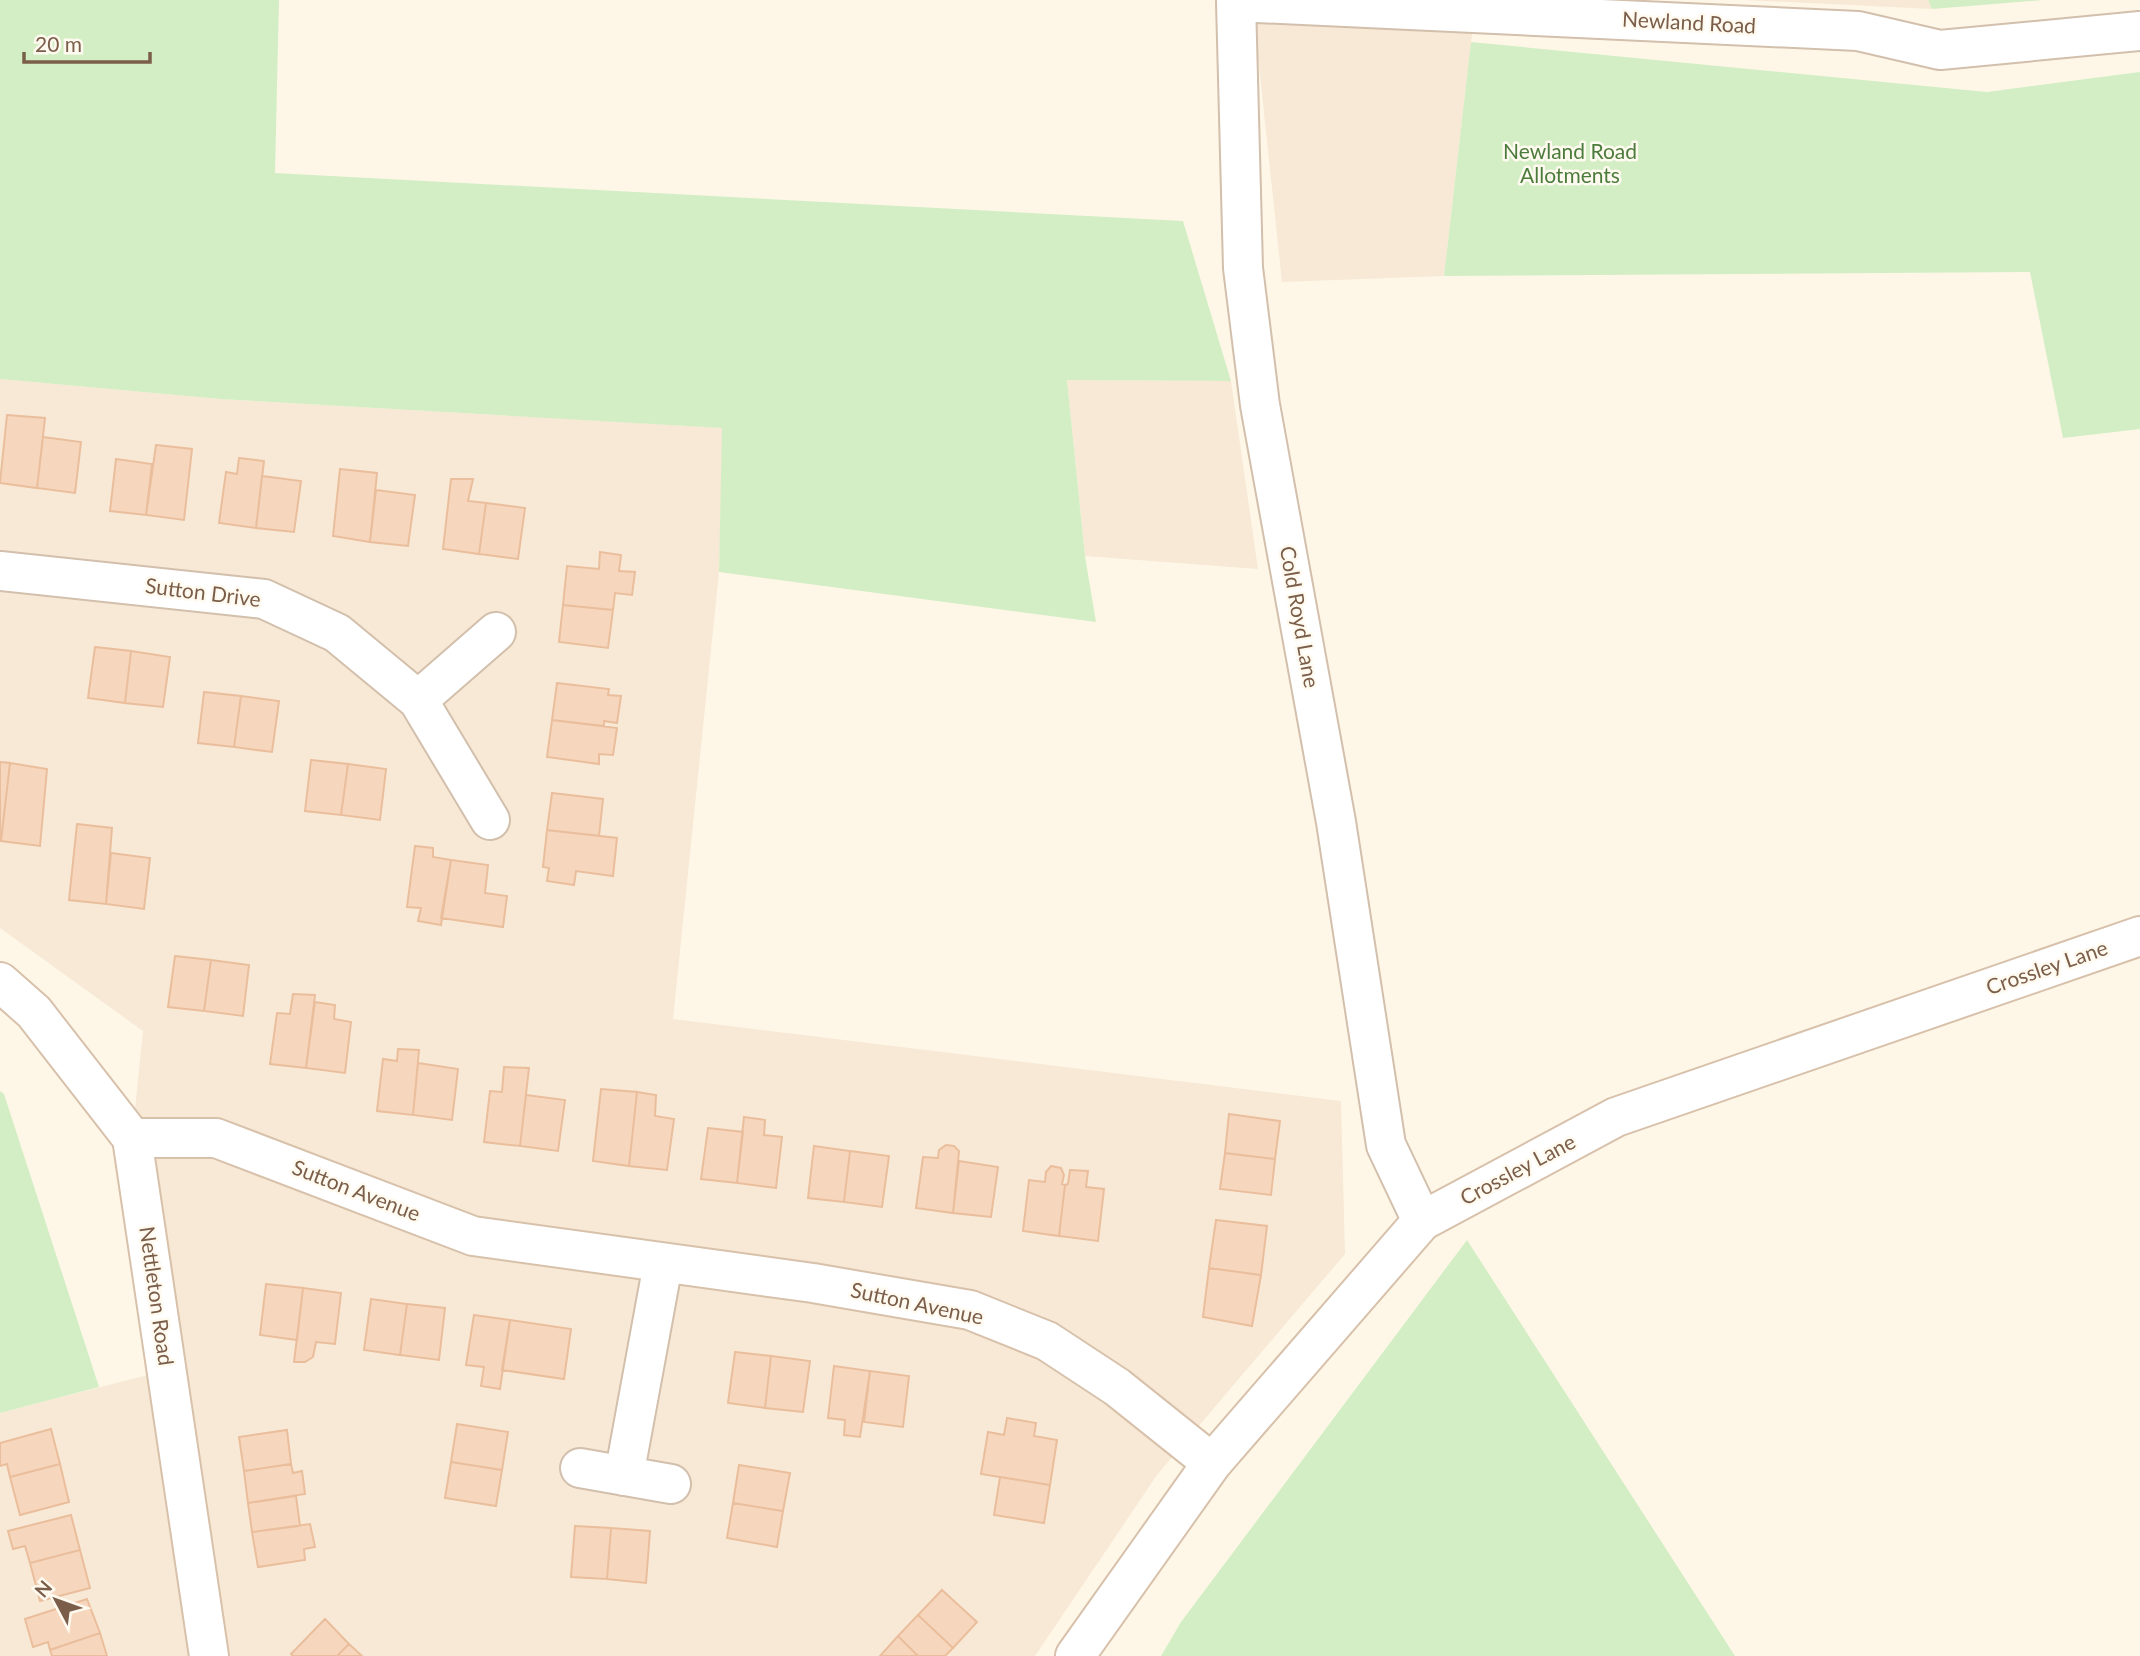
<svg xmlns="http://www.w3.org/2000/svg" width="2140" height="1656" font-family="Lato,sans-serif">
<style>
.residential{fill:#f7e9d5}
.green{fill:#d3eec4}
.building{fill:#f6d7bd;stroke:#eabe9c;stroke-width:2}
.lines{fill:none;stroke-linecap:round;stroke-linejoin:round}
.street-casing{stroke:#d2bfac;stroke-width:42}
.secondary-casing{stroke:#d8c1ab;stroke-width:42}
.street{stroke:#fff;stroke-width:38}
.secondary{stroke:#fff;stroke-width:38}
.labels{text-anchor:middle;stroke-width:5;stroke-linejoin:round;paint-order:stroke}
.street-label{font-size:21px;fill:#7b5e49;stroke:#fffaf0}
.park-label{font-size:21px;fill:#4c7c3c;stroke:#fffaf0}
</style>
<rect width="100%" height="100%" fill="#fef7e8"/>
<path class="residential" d="M1252,0h224l-32,276 -162,6z
M1745,0h183l4,9z
M0,379l220,20 503,29 -4,144 -46,447 668,82 4,153 -188,221 -122,181h-1035v-243l163,-42 -31,-233 11,-107 -143,-103z
M1067,380l164,1 27,188 -173,-13z"/>
<path class="green" d="M0,0h279l-4,173 908,48 48,160 -164,-1 18,176 11,66 -377,-50 3,-144 -502,-29 -220,-20z
M1928,0h115l-111,9z
M1471,42l516,50 153,-20v357l-77,9 -33,-166 -586,4z
M0,1091l4,3 95,293 -99,26z
M1467,1240l268,416h-574l20,-34z"/>
<path class="building" d="M7,415l38,3 -8,70 -37,-5z
M43,437l38,5 -6,51 -38,-5z
M156,445l36,4 -8,71 -38,-5z
M239,458l25,3 -8,67 -37,-5 7,-51 11,2z
M116,459l36,5 -6,51 -36,-4z
M340,469l37,4 -7,69 -37,-6z
M262,476l39,5 -7,51 -38,-4z
M451,479h22l-5,22 18,2 -7,51 -36,-5z
M376,490l39,5 -7,51 -38,-4z
M486,503l39,5 -7,51 -39,-5z
M600,552l21,3 -2,16 16,1 -3,23 -17,-2 -2,17 -50,-5 4,-39 32,3z
M563,605l50,5 -5,38 -49,-6z
M95,647l36,4 -6,52 -37,-5z
M131,651l39,6 -7,50 -38,-4z
M557,683l52,6 -1,6 13,1 -4,27 -13,-2v5l-52,-6z
M204,692l37,4 -7,51 -36,-4z
M241,696l38,5 -7,51 -38,-5z
M552,720l65,8 -4,27 -14,-1v10l-52,-7z
M311,760l37,4 -7,51 -36,-4z
M0,762l10,1 -9,78h-1z
M10,763l37,6 -7,77 -39,-5z
M348,764l38,5 -6,51 -39,-5z
M552,793l51,6 -4,37 -52,-6z
M77,824l35,4 -6,76 -37,-4z
M547,830l70,8 -4,38 -37,-5 -2,14 -27,-4 2,-13 -6,-1z
M415,846l18,2v9l18,3 -10,65 -23,-4 3,-13 -14,-1z
M111,853l39,5 -6,51 -38,-5z
M451,860l37,5 -3,28 22,3 -4,31 -62,-9z
M175,956l36,4 -7,51 -36,-4z
M211,960l38,5 -6,51 -39,-5z
M293,994l22,1 -9,73 -36,-4 7,-51 13,1z
M315,1002l20,3 -1,14 17,3 -6,51 -39,-5z
M398,1049l21,1 -6,65 -36,-4 6,-52 14,2z
M418,1063l40,6 -6,51 -39,-5z
M504,1067l25,1 -9,78 -36,-4 6,-51 12,1z
M601,1089l36,3 -8,74 -36,-5z
M637,1092l19,3 -1,21 19,3 -7,51 -38,-4z
M526,1095l39,5 -7,51 -38,-5z
M1229,1114l51,7 -5,38 -50,-6z
M744,1117l21,3 -1,15 18,2 -6,51 -39,-5z
M708,1128l35,4 -6,51 -36,-4z
M946,1145l8,1 5,5 -6,62 -37,-5 7,-51 15,1 1,-8z
M814,1146l36,5 -6,51 -36,-4z
M850,1151l39,5 -7,51 -38,-5z
M1225,1153l50,6 -4,36 -51,-6z
M959,1161l39,6 -7,50 -38,-4z
M1051,1166l10,2 3,7 -2,9 3,1 -6,51 -36,-5 6,-51 16,2 1,-10z
M1070,1170l18,1 -2,16 18,2 -6,52 -39,-5 6,-51 3,-1z
M1216,1220l51,6 -6,49 -52,-7z
M1209,1268l52,7 -9,51 -49,-9z
M266,1284l37,4 -6,52 -37,-5z
M303,1288l38,5 -6,51 -19,-2 -3,15 -8,5h-11z
M371,1299l36,5 -7,51 -36,-5z
M407,1304l38,4 -6,52 -39,-5z
M474,1315l36,5 -10,69 -19,-3 3,-19 -18,-2z
M510,1320l61,9 -7,50 -62,-9z
M735,1352l36,4 -6,52 -37,-5z
M771,1356l39,5 -7,51 -38,-4z
M834,1366l36,5 -10,66 -16,-2 1,-15 -17,-2z
M870,1371l39,5 -6,51 -39,-5z
M1007,1418l29,5 -2,13 23,4 -7,45 -69,-11 7,-42 16,3z
M457,1424l51,8 -6,38 -51,-8z
M51,1429l9,35 -50,13 -3,-13 -7,2v-23z
M287,1430l4,34 -47,7 -5,-34z
M451,1462l51,8 -6,36 -51,-8z
M60,1464l9,38 -49,13 -10,-38z
M291,1464l2,9 9,-2 3,23 -57,9 -4,-32z
M739,1465l51,8 -7,38 -50,-8z
M1000,1477l50,8 -6,38 -50,-8z
M296,1496l4,30 -48,6 -4,-29z
M733,1503l50,8 -6,36 -50,-9z
M71,1515l9,35 -50,13 -5,-17 -12,3 -5,-18z
M310,1524l5,23 -11,2 1,11 -47,7 -6,-35z
M575,1526l36,2 -4,51 -36,-2z
M611,1528l39,3 -4,52 -39,-4z
M80,1550l10,38 -50,13 -10,-38z
M942,1590l35,32 -24,26 -35,-33z
M87,1599l13,34 -50,17 -2,-8 -15,5 -8,-28z
M918,1615l35,33 -8,8h-27l-20,-20z
M325,1619l24,25 -12,12h-44l-2,-2z
M100,1633l7,23h-55l-2,-6z
M898,1636l20,20h-38z
M349,1644l13,12h-25z"/>
<g class="lines">
<defs>
<path id="street" d="M0,571l264,28 73,34 81,67 72,120
M418,700l78,-68
M1422,1221l-36,-76 -50,-323 -76,-417 -17,-137 -7,-266 622,29 82,19 200,-19
M580,1468l91,16
M624,1476l39,-212"/>
<path id="secondary" d="M0,982l34,30 98,126 77,518
M132,1138h84l257,98 340,47 157,27 77,31 70,46 95,76
M1075,1656l137,-193 210,-242 194,-104 524,-181"/>
</defs>
<use href="#street" class="street-casing"/>
<use href="#secondary" class="secondary-casing"/>
<use href="#street" class="street"/>
<use href="#secondary" class="secondary"/>
</g>
<g class="labels">
<g class="street-label">
<text transform="translate(1689 23) rotate(3)" y="7">Newland Road</text>
<text transform="translate(203 593) rotate(7)" y="7">Sutton Drive</text>
<text transform="translate(1299 617) rotate(80)" y="7">Cold Royd Lane</text>
<text transform="translate(2047 968) rotate(-19)" y="7">Crossley Lane</text>
<text transform="translate(1518 1170) rotate(-28)" y="7">Crossley Lane</text>
<text transform="translate(356 1191) rotate(21)" y="7">Sutton Avenue</text>
<text transform="translate(156 1296) rotate(82)" y="7">Nettleton Road</text>
<text transform="translate(917 1304) rotate(12)" y="7">Sutton Avenue</text>
</g>
<g class="park-label">
<text x="1570" y="159">Newland Road<tspan x="1570" dy="24">Allotments</tspan></text>
</g>
</g>
<g transform="translate(56 1600) rotate(311)" stroke="#fffaf0" stroke-width="5" paint-order="stroke">
<path d="M0-5L12 26L0 18L-12 26Z" fill="#7b5e49"/>
<text y="-10" font-size="19" font-weight="bold" text-anchor="middle" fill="#7b5e49">N</text>
</g>
<path d="M24 52v10h126v-10" fill="none" stroke="#7b5e49" stroke-width="3.5"/>
<text x="35" y="52" font-size="21" fill="#7b5e49" stroke="#fffaf0" stroke-width="5" paint-order="stroke">20 m</text>
</svg>
